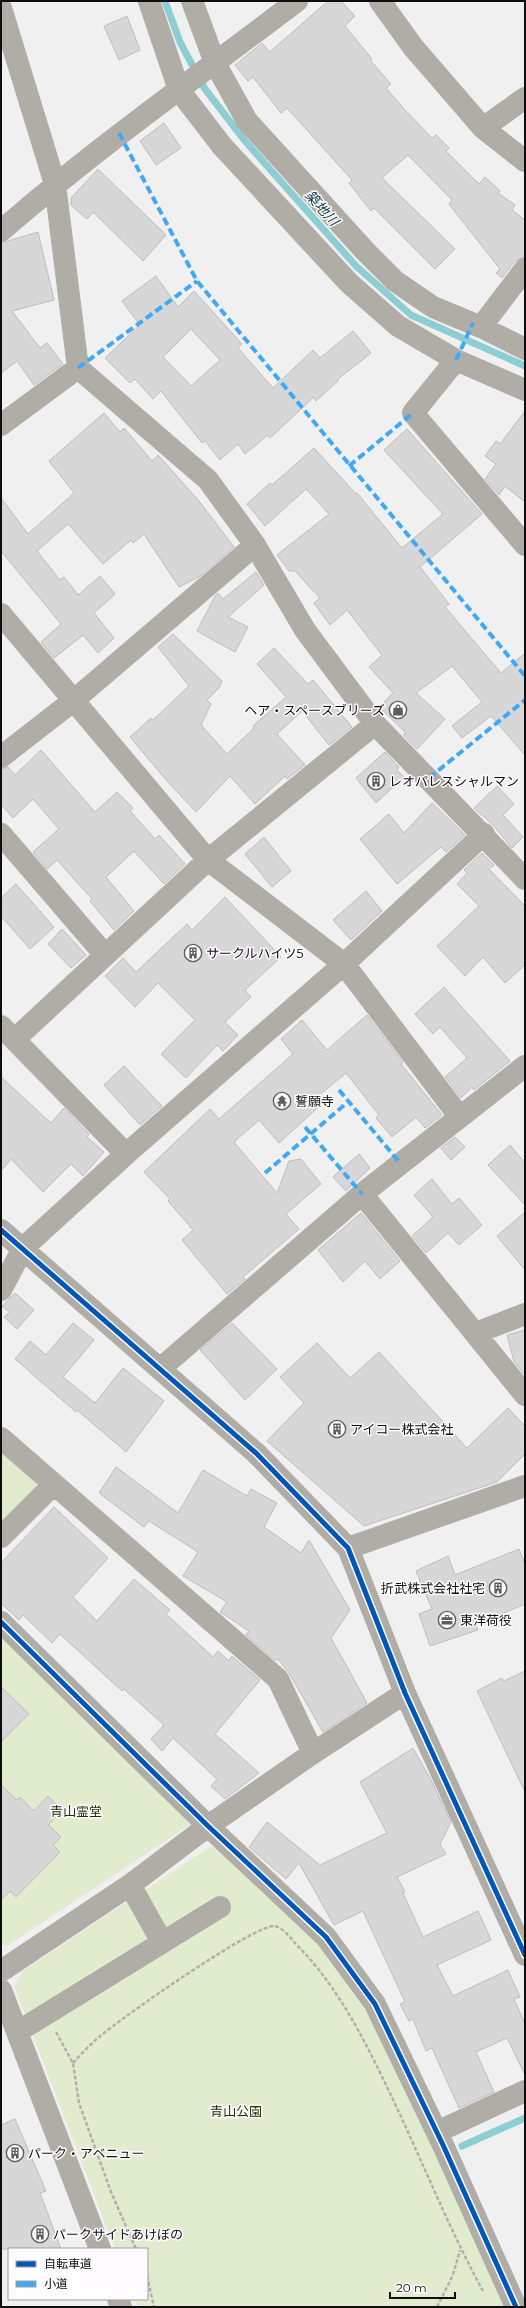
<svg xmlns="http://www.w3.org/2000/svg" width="526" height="2308" font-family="Montserrat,'Noto Sans JP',sans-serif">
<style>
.green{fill:#e0eccd}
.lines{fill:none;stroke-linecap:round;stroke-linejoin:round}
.stream{stroke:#8cced2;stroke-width:7}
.building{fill:#d8d7d7;stroke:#bebdbd;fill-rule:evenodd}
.path{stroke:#b3b0ac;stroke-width:2.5;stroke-dasharray:4 2;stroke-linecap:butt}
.minor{stroke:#b0aca6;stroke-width:22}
.quiet{stroke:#3fa9f5;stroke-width:4;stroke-dasharray:8 4;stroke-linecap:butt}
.cycleway-casing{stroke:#fffcff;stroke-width:8}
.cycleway{stroke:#0057b8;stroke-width:5}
.labels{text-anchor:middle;stroke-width:3;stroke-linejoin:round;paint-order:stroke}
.poi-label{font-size:13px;fill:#0f0e0f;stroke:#fffcff;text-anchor:start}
.park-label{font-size:13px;fill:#233102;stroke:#fffcff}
.water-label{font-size:14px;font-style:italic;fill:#154144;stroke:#fffcff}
</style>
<rect width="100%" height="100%" fill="#f1f0f1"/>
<path class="green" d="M1,1448l35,31v9l-35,35z
M1,1633l189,184 -2,9 -181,120 -6,-2z
M211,1846l15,6 90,90 61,85 56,118 71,162h-366l-3,-8h12v-50h-32l-101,-263 9,-15z"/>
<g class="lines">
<path class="stream" d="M165,1l15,41 25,47 40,52 111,125 55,49 114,51
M462,2146l63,-28"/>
</g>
<path class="building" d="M328,1h13l14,15 -10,10 27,33 -2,1 21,24 -5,4 20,23 26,27 4,-3 13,13 -3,3 33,33 6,-7 15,14 -2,2 17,12 -3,5 13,10v37l-10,4 -13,17 -6,-5 4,-4 -51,-65 3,-4 -44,-45 -26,23 73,71 -20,20 -61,-61 -3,3 -22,-28 3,-3 -65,-72 -6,5 -28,-36 -5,4 -13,-16 27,-22 8,9z
M127,16l13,34 -21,10 -15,-34z
M164,123l17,25 -25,17 -16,-24z
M98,169l68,66 -23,26 -50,-49 -6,7 -16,-14v-7z
M38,232l16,68 -42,11 28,37 7,-5 16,21 -29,21 -17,-24 -16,12v-130z
M156,276l22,31 16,-16 48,53 -4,4 35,40 40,-38 7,8 33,-27 18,22 -33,26 1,1 -23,21 -2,-4 -44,41 -2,-3 -23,19 -7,-10 -18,16 -15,-19 -3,2 -41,-52 -8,8 -18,-20 -5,4 -25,-25 35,-33 -18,-24zM191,329l29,31 -29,26 -28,-29z
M525,411v91l-20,-16 -6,9 -14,-16 11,-15 -11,-8 11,-15 4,3z
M104,413l16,19 4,-4 28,33 6,-6 41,46 35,46 -35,30 -20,10 -35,-53 -11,9 -2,-3 -28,24 -35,-40 -31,27 23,29 4,-3 14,18 22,-19 15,18 -21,19 20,25 -16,15 -15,-18 -29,23 -13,-16 20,-18 -60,-73v-53l27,36 46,-41 -25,-32z
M407,429l75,85 -62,53 29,37 -4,3 56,66 24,-20v102l-34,-39 -29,22 -10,-12 30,-24 -30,-36 -36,27 29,26 -28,30 -14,-14 3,-2 -27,-26 14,-14 -24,-26 13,-12 -35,-45 -17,15 -16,-22 6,-5 -25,-27h-6l-12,-16 52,-41 -23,-25 -41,37 -18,-22 23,-21 2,2 42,-37 42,46 1,-1 45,55 41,-34 -59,-64z
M256,572l8,13 -36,32 20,10 -13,25 -38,-21 18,-35 3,-3 5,6z
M173,634l49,47 -3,7 -12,12 4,4 -10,21 26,29 27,-26 -1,-2 33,-29 -29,-33 17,-16 34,36 5,-4 39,47 -23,18 -27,-34 -25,23 28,31 -18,14 -2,-3 -30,28 -25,-28 -34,36 -29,-31 -37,-44 21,-19 2,2 36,-34 -31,-39z
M41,750l54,62 22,-20 16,16 -3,3 25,28 4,-4 26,29 -21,20 -30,-33 -28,26 28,34 -20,19 -24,-29 2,-2 -35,-39 -10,9 -14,-17 26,-23 -26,-30 -20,19 -12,-14v-35l7,-2 7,8z
M385,752l14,15 -2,3 7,7 -28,26 -20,-25z
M497,786l17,18 -11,11 20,22 -11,11 -19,-23 -19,-17z
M432,803l33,32 -19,17 -5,-5 -44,37 -37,-45 29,-25 15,19z
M264,837l27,34 -19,16 -27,-33z
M482,853l12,12 -5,4 36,37v59l-20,18 -22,-26 -18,19 -28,-30 42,-40 -22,-22 10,-11 -3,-3z
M16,884l38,43 -24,22 -29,-33v-18z
M366,891l16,20 -31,29 -18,-20z
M225,897l56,60 -36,33 6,7 -26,25 13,13 -15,16 -6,-6 -31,33 -25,-24 34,-34 -37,-37 -23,24 -30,-31 18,-18 13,14 51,-48 5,6z
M62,929l24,26 -15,13 -23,-24z
M444,987l66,74 -36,29 -2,-3 -11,11 -16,-21 22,-19 -27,-31 -7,7 -18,-20z
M367,1015l36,47 -2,2 41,51 -17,13 -9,-11 -24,20 -16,-19 3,-3 -33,-42 -29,24 5,7 -43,39 -20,-23 -25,22 43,51 12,-32 12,-2 20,25 -35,30 13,15 -56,48 2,2 -18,15 -45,-54 11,-10 -25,-29 2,-2 -26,-27 66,-63 9,10 74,-65 -12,-15 21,-19 25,30z
M124,1066l38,40 -22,19 -36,-40z
M1,1077l50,46 13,-15 25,26 -2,3 17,15 -21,24 -12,-12 -28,28 -32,-33 -10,12z
M455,1137l10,10 -14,13 -10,-12z
M510,1145l15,18v42l-37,-40z
M359,1154l11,14 -24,23 -13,-14z
M432,1179l20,25 7,-6 23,27 -23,20 -11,-12 -22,20 -14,-17 21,-19 -19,-22z
M525,1212v58l-28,-34z
M361,1213l39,48 -20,18 -15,-18 -22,21 -25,-32z
M15,1293l19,17 -17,19 -13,-12 5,-5 -7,-6z
M73,1323l21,17 -31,37 32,26 28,-35 41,33 -38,51 -49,-42 -1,2 -61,-53 15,-18 16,14z
M232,1323l45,46 -32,31 -45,-50z
M525,1330v45l-11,-13 -7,-27z
M317,1343l33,35 29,-26 88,96 41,-40 17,18v28l-28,28 -133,44 -97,-85 37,-38 -24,-26z
M116,1467l62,46 25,-43 44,26 4,-7 26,14 -13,24 37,26 8,-13 41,70 -19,28 36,65 -44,29 -34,-59 -11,-14 -2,2 -30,-26 3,-4 -29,-19 7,-10 -44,-26 15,-24 -49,-31 -5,6 -45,-34z
M54,1507l54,51 -35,39 24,24 37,-42 36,31 -4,4 47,43 5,-6 11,10 3,-5 28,24 -45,54 44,39 -34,26 -14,-13 6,-7 -44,-41 -11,13 -11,-12 13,-14 -40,-36 -2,2 -62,-57 -8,9 -29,-28 -4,5 -18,-17v-40z
M519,1549l6,15v40l-49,21 2,5 -48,16 -11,-32 13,-5 -16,-38 32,-15 7,19z
M525,1671v121l-48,-101 25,-13 2,3z
M1,1687l28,27 -28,28z
M413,1748l18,32 20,42 -11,22 6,10 -49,23 8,15 -2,1 20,44 55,-26 13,29 -54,25 16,31 55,-26 12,27 -6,2 11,25v51l-18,-37 -31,14 18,40 -35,16 -27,-60 -6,3 -13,-32 -4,2 -9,-17 5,-2 -42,-91 -29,14 -35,-62 -13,16 -37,-32 18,-25 53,43 67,-32 -27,-51z
M1,1785l16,15 3,-3 14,14 14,-15 14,15 -14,14 13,12 -8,8 7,7 -44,45 -6,-6 -9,9z
M15,2119l31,72 -6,2 21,56h-60v-124z"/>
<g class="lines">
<path class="path" d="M56,2032l17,31 6,40 32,89 25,57
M73,2063c8,-9 17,-18 26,-26 21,-18 157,-114 176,-111 8,2 15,11 20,17 41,41 67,92 92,144 33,68 60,138 96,204
M147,2276l7,31
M437,2307l16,-32 7,-25"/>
<path class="minor" d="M149,1l30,89 43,56 127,137 49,43 58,34 -43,53 112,132
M192,1l23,62 32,58 118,130 30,30 38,26 48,20 44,22
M380,1l33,46 70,81 42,33
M1,8l54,176 23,184 -77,57
M483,128l42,-30
M1,231c95,-83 196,-154 296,-230
M481,327l44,-58
M456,360l69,30
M78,368l130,112 47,65 50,85 70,94 150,155
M1,614l207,246 136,104 115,152
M1,757l72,-56 182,-156
M1,834l104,121
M1,1026l125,128
M15,1039l193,-179 167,-136
M362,1194l163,201
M1,1230l255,223 92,95 57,145 120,262
M1,1290l22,-42 103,-94 218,-190 140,-130
M476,1333l49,-19
M161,1368l201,-174 163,-128
M1,1438l277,241 35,74
M1,1537l52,-52
M348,1548l177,-62
M1,1622l207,204 118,111 49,67 68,141 73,162
M130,1885l32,57
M1,1971l129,-86 78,-59 105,-73 92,-60
M1,1990l99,259
M17,2032l203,-125
M437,2132l88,-41
M118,2299l3,8"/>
<path class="quiet" d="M119,133l78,148 328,395
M456,360l17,-37
M78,368l119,-87
M349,466l64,-53
M429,778l96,-78
M339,1090l61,73
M305,1127l57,67
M265,1173l84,-72"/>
<defs>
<path id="cycleway" d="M1,1230l255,223 92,95 57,145 120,262
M1,1622l207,204 118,111 49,67 68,141 73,162"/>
</defs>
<use href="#cycleway" class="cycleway-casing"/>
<use href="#cycleway" class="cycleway"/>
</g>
<defs>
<symbol id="shop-ring" viewBox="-11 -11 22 22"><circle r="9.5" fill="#fffcff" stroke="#5e5d5e" stroke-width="1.5"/><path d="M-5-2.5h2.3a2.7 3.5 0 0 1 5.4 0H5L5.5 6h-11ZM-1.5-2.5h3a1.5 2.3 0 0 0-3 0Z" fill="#5e5d5e"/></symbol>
<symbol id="building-ring" viewBox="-11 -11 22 22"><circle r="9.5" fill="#fffcff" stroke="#5e5d5e" stroke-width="1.5"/><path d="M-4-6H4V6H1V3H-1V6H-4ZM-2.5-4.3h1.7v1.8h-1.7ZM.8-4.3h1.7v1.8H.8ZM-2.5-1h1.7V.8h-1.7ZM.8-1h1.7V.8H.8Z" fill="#5e5d5e"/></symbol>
<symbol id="temple-ring" viewBox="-11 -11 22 22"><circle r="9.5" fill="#fffcff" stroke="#5e5d5e" stroke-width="1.5"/><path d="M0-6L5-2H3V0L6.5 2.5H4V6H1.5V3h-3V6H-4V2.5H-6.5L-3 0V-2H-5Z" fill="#5e5d5e"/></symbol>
<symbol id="office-ring" viewBox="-11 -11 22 22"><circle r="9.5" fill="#fffcff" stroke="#5e5d5e" stroke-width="1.5"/><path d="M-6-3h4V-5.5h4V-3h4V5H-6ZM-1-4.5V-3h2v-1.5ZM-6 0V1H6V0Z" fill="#5e5d5e"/></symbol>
</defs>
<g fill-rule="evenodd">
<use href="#shop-ring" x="388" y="700" width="20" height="20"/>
<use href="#building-ring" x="366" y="771" width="20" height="20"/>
<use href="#building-ring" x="183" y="943" width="20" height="20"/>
<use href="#temple-ring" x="272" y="1091" width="20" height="20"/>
<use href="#building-ring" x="327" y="1419" width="20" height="20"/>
<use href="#building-ring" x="488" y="1578" width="20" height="20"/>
<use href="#office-ring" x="437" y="1610" width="20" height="20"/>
<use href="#building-ring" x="5" y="2143" width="20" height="20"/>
<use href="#building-ring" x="30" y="2224" width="20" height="20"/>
</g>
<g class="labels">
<g class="poi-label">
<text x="385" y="715" text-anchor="end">ヘア・スペースブリーズ</text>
<text x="389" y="786">レオパレスシャルマン</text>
<text x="206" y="958">サークルハイツ5</text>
<text x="295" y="1106">誓願寺</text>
<text x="350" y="1434">アイコー株式会社</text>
<text x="485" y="1593" text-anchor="end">折武株式会社社宅</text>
<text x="460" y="1625">東洋荷役</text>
<text x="28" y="2158">パーク・アベニュー</text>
<text x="53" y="2239">パークサイドあけぼの</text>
</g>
<g class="park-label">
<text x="76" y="1816">青山霊堂</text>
<text x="236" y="2116">青山公園</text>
</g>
<g class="water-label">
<text transform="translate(322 208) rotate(48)" y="5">築地川</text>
</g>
</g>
<rect width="526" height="2308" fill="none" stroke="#0f0e0f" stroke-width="4"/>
<rect x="8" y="2248" width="140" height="52" fill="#fffcff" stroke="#9f9d9f"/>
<rect x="16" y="2261" width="20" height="6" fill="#0057b8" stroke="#9f9d9f"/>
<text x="44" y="2268" font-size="12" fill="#0f0e0f">自転車道</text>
<rect x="16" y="2281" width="20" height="6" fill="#3fa9f5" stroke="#9f9d9f"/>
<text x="44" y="2288" font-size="12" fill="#0f0e0f">小道</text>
<path d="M390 2292v6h65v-6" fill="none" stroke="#0f0e0f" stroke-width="2"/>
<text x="396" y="2292" font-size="12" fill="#0f0e0f" stroke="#fffcff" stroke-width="3" paint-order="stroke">20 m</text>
</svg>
